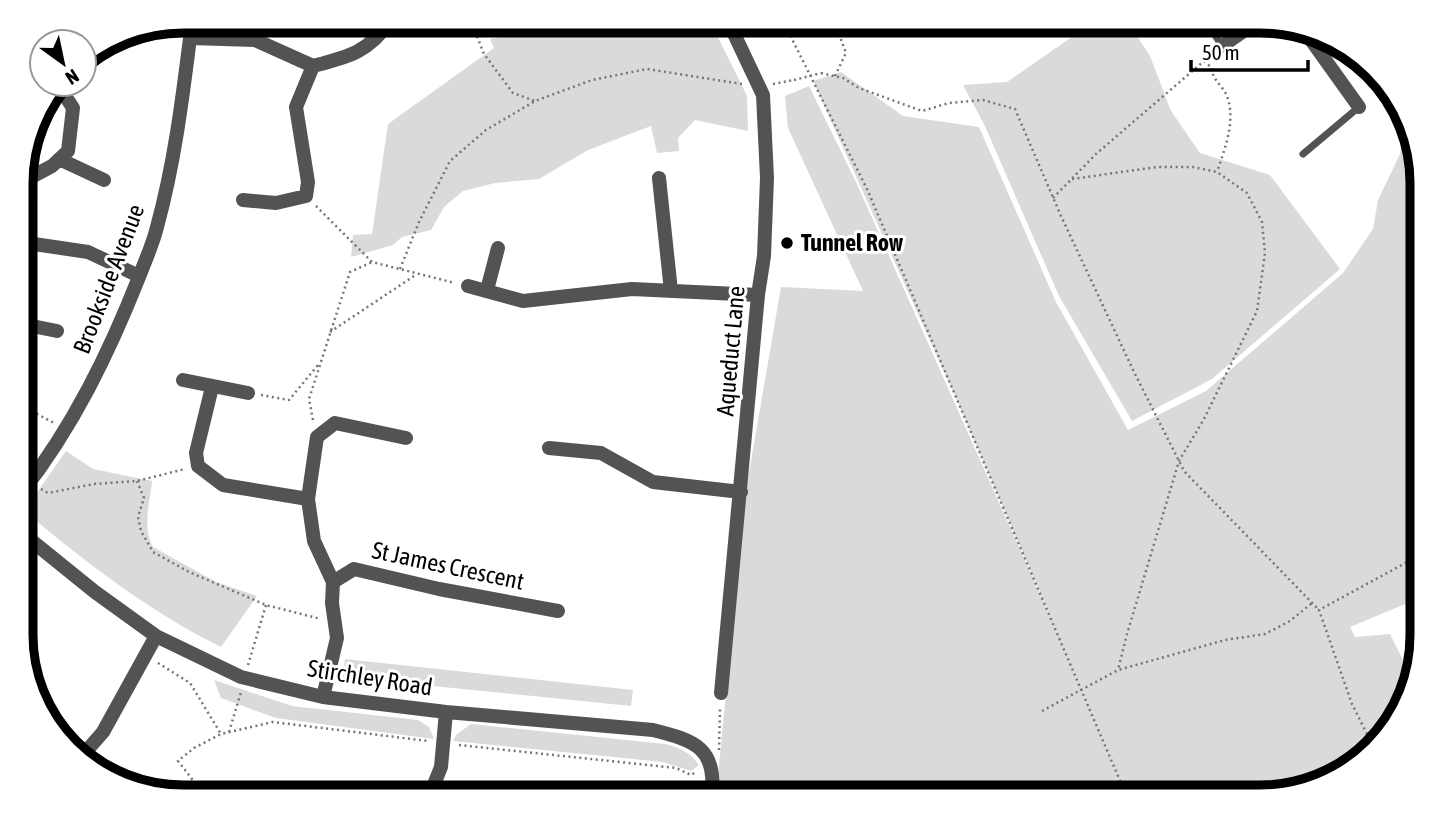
<svg xmlns="http://www.w3.org/2000/svg" width="1443" height="818" font-family="'Asap Condensed',sans-serif">
<style>
.green{fill:#dadada}
.lines{fill:none;stroke-linecap:round;stroke-linejoin:round}
.path{stroke:#757575;stroke-width:2.5;stroke-dasharray:2 3.5;stroke-linecap:butt}
.service{stroke:#535353;stroke-width:7}
.minor{stroke:#535353;stroke-width:14}
.tertiary{stroke:#535353;stroke-width:14}
.path-bridge{stroke:#757575;stroke-width:2.5;stroke-dasharray:2 3.5;stroke-linecap:butt}
.poi-dot{fill:#000;stroke:#fff;stroke-width:2.5}
.labels{text-anchor:middle;stroke-width:6;stroke-linejoin:round;paint-order:stroke}
.poi-label{font-size:24px;font-weight:bold;fill:#000;stroke:#fff;text-anchor:start}
.street-label{font-size:24px;fill:#000;stroke:#fff}
.rim{fill:none;stroke:#000;stroke-width:9}
</style>
<rect width="100%" height="100%" fill="#fff"/>
<path class="green" d="M592,21h118l37,75 1,35 -53,-11 -17,18 1,13 -22,2 -6,-27 -63,24 -49,29 -44,4 -32,8 -19,16 -13,23 -29,7 -9,8 -42,12 2,-22 19,-1 16,-110 106,-76 -4,-9z
M1088,21h39l23,35 21,55 29,42 70,22 70,94 -128,110 -80,42 -73,-125 -75,-172 -21,-39 44,-3 62,-43z
M841,72l62,44 76,11 77,175 72,128 78,-39 137,-118 30,-44 5,-29 22,-46 6,-26 16,45v424l-72,30 5,10 35,-3 22,44 -12,37 -59,60 -71,22h-554l29,-301 36,-209 82,4 -75,-163 -3,-32 24,-10 48,98 203,455 -105,-243 -142,-315z
M66,451l27,18 59,12c-2,21 -10,46 1,66l63,35 41,14 -36,51c-73,-36 -135,-85 -197,-136z
M345,659l288,31 -2,16 -288,-29z
M214,680l78,26 126,14 11,7 5,12 -158,-21 -55,-20z
M471,724l194,20c15,4 25,8 34,21l-8,6 -28,-9 -210,-21 3,-6z"/>
<g class="lines">
<path class="path" d="M471,21l13,33 29,39 22,8
M783,21l84,168 260,608
M1204,61l8,7c0,12 11,18 15,28 9,25 -2,52 -10,76
M821,73l22,5 16,10 63,23 27,-8 34,-3 32,9 46,107 73,156 50,99 135,139
M835,76l11,-23 -6,-16 -1,-16
M773,84l21,-4
M1072,179l85,-12h36l24,5 30,21 15,29 3,31 -8,58 -53,108 -25,42 -52,173 -9,36
M1053,198l43,-44 115,-99
M316,206l56,56 83,21
M400,269l19,-47 31,-61 36,-31 49,-29 57,-21 55,-11 95,15
M330,332l87,-58
M261,395l28,5 29,-35
M22,406l32,17
M313,420l-4,-21 41,-127 22,-10
M137,481l7,17 -6,19 3,14 12,21 36,20 77,33 55,14
M41,489l7,4 46,-9 43,-3 48,-12
M158,663l32,20 31,51
M248,665l18,-60
M1042,711l76,-41 107,-30 40,-6 25,-13 22,-18
M229,732l12,-40
M1372,744l-20,-40 -33,-94 103,-56
M459,745l217,23 15,7 6,-4
M719,750l1,-42
M206,797l-28,-36 16,-13 27,-14 52,-12 155,19"/>
<path class="service" d="M1206,21l16,25
M1303,154l56,-47"/>
<path class="minor" d="M1306,33l53,74
M190,38l65,2 58,26
M1222,46l36,-25
M59,159l45,21
M659,178l12,113
M22,182l30,-16 16,-15 5,-43 -15,-23
M243,200l33,3 30,-7 2,-14 -12,-75 17,-41c35,-9 56,-14 77,-45
M22,224l5,19 61,9 51,24
M468,286l55,15 109,-12 126,6
M487,290l11,-42
M22,324l35,7
M183,380l65,13
M212,387l-16,66 2,13 25,19 85,14
M549,448l52,5 52,29 88,10
M22,533l73,59 61,44 85,41 82,20 123,15 207,18c43,11 63,17 59,67
M333,582l-19,-41 -6,-42 9,-62 18,-14 71,15
M721,693l37,-398 6,-39 3,-78 -4,-83 -35,-74
M323,697l14,-59 -5,-35 1,-21 21,-13 85,20 119,22
M82,756l21,-24 53,-96
M231,797l3,-2 37,-2 18,4
M429,797l12,-30 5,-55"/>
<path class="tertiary" d="M22,492c51,-65 87,-139 117,-215 6,-16 14,-33 18,-50 17,-62 25,-125 33,-189l-1,-17"/>
<path class="path-bridge" d="M794,80l27,-7"/>
</g>
<circle class="poi-dot" cx="787" cy="243" r="7"/>
<g class="labels">
<g class="poi-label">
<text x="801" y="251">Tunnel Row</text>
</g>
<g class="street-label">
<text transform="translate(109 279) rotate(-69)" y="8">Brookside Avenue</text>
<text transform="translate(731 351) rotate(-85)" y="8">Aqueduct Lane</text>
<text transform="translate(448 566) rotate(12)" y="8">St James Crescent</text>
<text transform="translate(370 678) rotate(9)" y="8">Stirchley Road</text>
</g>
</g>
<path d="M0 0H1443V818H0ZM183 33H1260A150 150 0 0 1 1410 183V635A150 150 0 0 1 1260 785H183A150 150 0 0 1 33 635V183A150 150 0 0 1 183 33Z" fill="#fff" fill-rule="evenodd"/>
<path class="rim" d="M183 33H1260A150 150 0 0 1 1410 183V635A150 150 0 0 1 1260 785H183A150 150 0 0 1 33 635V183A150 150 0 0 1 183 33Z"/>
<g transform="translate(63 63) rotate(147)"><circle r="33" fill="#ffffff" stroke="#999999" stroke-width="2"/>
<path d="M0-5L12 26L0 18L-12 26Z" fill="#000000"/>
<text y="-10" font-size="19" font-weight="bold" text-anchor="middle" fill="#000000">N</text>
</g>
<path d="M1191 60v10h117v-10" fill="none" stroke="#000000" stroke-width="3.5"/>
<text x="1202" y="60" font-size="21" fill="#000000" stroke="#ffffff" stroke-width="5" paint-order="stroke">50 m</text>
</svg>
